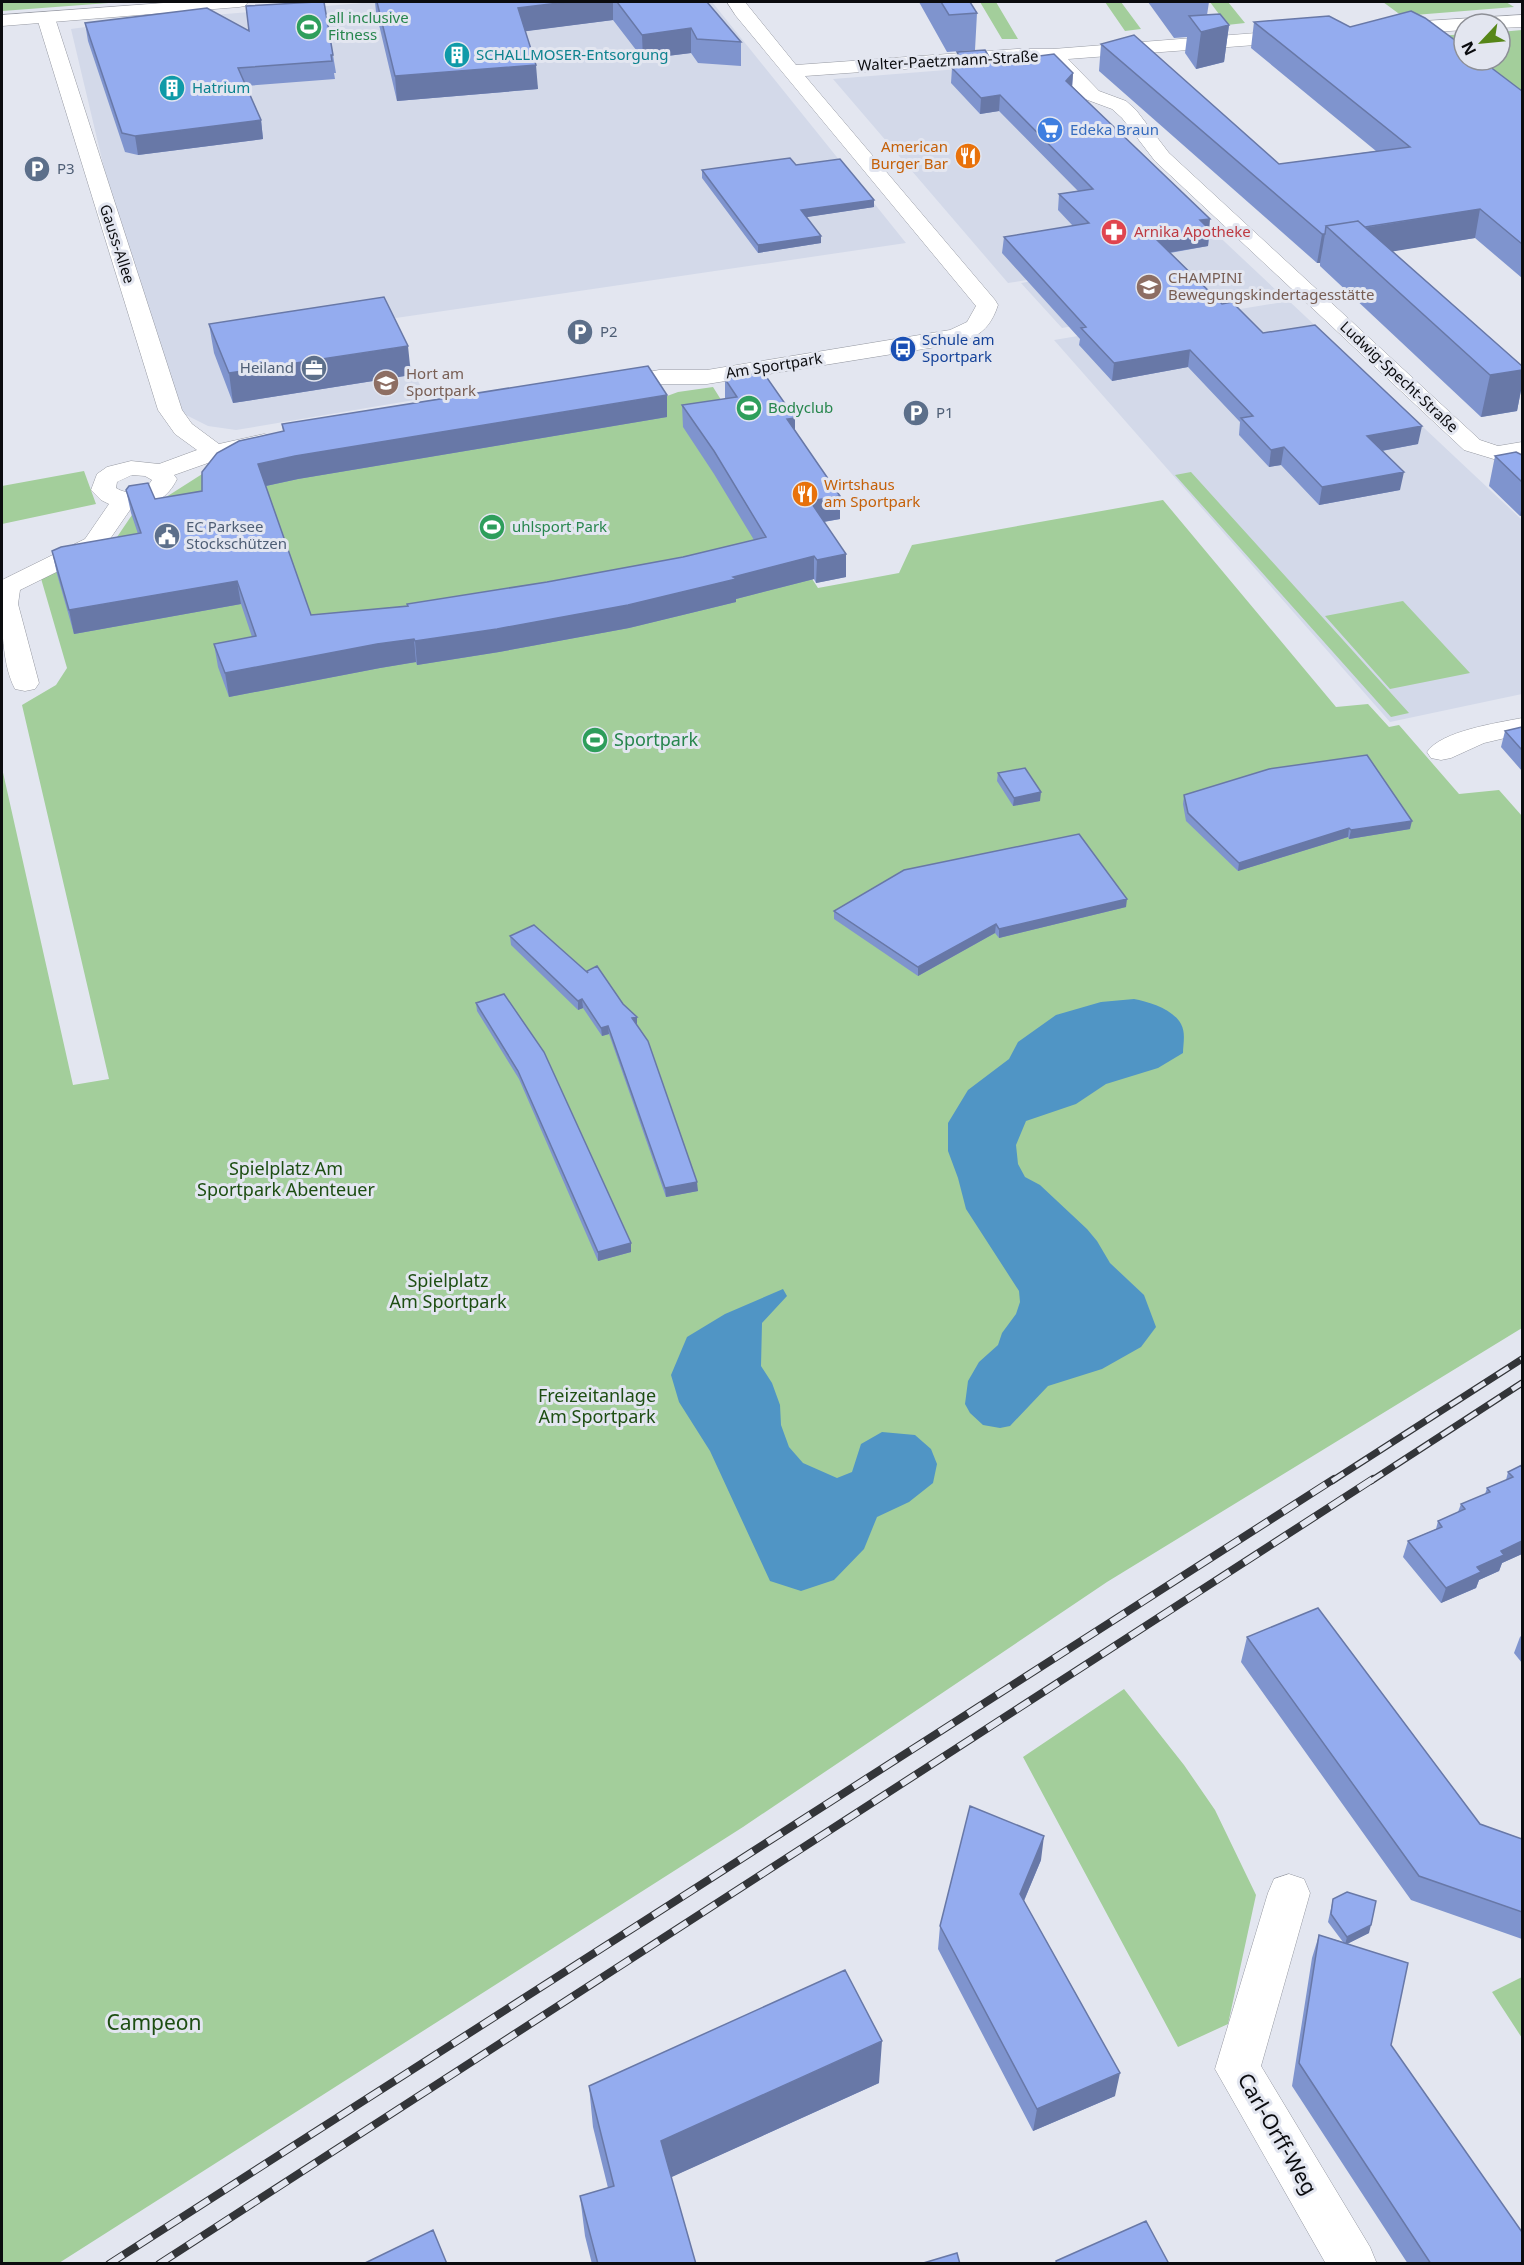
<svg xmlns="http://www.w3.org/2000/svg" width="1524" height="2265" font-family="'Noto Sans',sans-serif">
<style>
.built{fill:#d3d9e9}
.green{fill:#a3ce9b}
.water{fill:#5095c5}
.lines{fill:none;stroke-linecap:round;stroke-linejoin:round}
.minor-casing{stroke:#9699a2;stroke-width:1}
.major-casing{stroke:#9699a2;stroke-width:1}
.minor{fill:#fff;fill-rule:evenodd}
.major{fill:#fff;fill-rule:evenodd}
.rail-far1-casing{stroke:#333539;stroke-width:7}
.rail-casing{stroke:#333539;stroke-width:8}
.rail-far1{stroke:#e3e6f0;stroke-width:4.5;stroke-dasharray:14;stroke-linecap:butt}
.rail{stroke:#e3e6f0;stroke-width:6;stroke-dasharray:17;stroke-linecap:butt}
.wall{fill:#7f94ce}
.shaded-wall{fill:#6878a7}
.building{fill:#94acef;stroke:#6878a7;stroke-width:1.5}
.labels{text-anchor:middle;stroke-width:6;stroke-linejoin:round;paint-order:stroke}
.far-leisure-label{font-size:15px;fill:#27864d;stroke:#e3e6f0;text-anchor:start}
.far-culture-label{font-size:15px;fill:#0d838f;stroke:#e3e6f0;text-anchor:start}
.far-street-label{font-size:15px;fill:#0b0c0f;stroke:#e3e6f0}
.far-shop-label{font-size:15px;fill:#366cbe;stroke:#e3e6f0;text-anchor:start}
.far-food-label{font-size:15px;fill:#c56008;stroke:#e3e6f0;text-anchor:end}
.far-service-label{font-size:15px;fill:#4e5e75;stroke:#e3e6f0;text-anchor:start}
.far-health-label{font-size:15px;fill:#be3a42;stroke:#e3e6f0;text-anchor:start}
.far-education-label{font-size:15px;fill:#785e54;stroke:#e3e6f0;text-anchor:start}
.far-transit-label{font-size:15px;fill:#164399;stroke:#e3e6f0;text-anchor:start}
.leisure-label{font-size:18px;fill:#27864d;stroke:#e3e6f0;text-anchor:start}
.park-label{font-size:18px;fill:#1d4e12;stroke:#e3e6f0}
.near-park-label{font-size:21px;fill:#1d4e12;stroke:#e3e6f0}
.near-street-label{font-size:21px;fill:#0b0c0f;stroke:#e3e6f0}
</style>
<rect width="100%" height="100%" fill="#e3e6f0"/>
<path class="built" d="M375,2h337l194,241 -517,76 37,79 -190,32 -28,-4 -30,-15 -74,-243 -33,-139 44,-6z
M1035,63l243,229 -216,36 -41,-45 137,-23 -150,23 -175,-204z
M1289,301l233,219v174l-132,28 -336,-382z"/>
<path class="green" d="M2,2h120l-120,9z
M980,2h16l22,37h-16z
M1105,2h16l20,27 -16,2z
M1210,2h18l17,21 -18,2z
M1383,2h123l8,5 -112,9z
M1522,30v77l-94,-70 36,-3v26h36v-28z
M713,387l27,43 54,121 24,37 81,-15 13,-28 251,-45 173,207 32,-3 21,23 10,-2 60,69 40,-4 23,26v512l-415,254 -364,245 -684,436h-57v-1495l71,317 36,-6 -87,-374 34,-20 11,-17 -27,-93 75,-35 21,-31 27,-10 58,-37 438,-63 19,-7z
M84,471l12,33 -94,20v-38z
M1191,472l218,241 -18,4 -216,-242z
M1403,601l67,72 -80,16 -65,-73z
M1124,1689l60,76 31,45 41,85 -28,129 -50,23 -155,-290z
M1522,1977v61l-30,-46z"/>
<path class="water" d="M1134,999c15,3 39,10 47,25 5,9 2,20 2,29l-25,15 -52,16 -30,20 -50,17 -10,24 2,19 7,13 15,8 47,44 10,12 13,22 34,32 12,32 -15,20 -39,22 -54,17 -38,40 -10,2 -17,-3 -13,-12 -5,-9 3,-23 11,-19 19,-17 4,-12 14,-19 4,-12 -1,-11 -53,-82 -8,-31 -10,-27v-28l20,-33 41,-31 9,-17 38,-27 45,-13z
M783,1289l4,7 -25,27 -1,43 11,17 8,22 1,20 8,22 14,16 34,15 15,-6 9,-28 21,-12 33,3 16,14 6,15 -4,19 -24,19 -32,15 -13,32 -30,31 -33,11 -31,-10 -60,-130 -31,-49 -8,-27 16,-38 38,-23z"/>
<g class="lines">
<defs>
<path id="minor" d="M727,2h18l51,63 221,-16h36l242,-19 7,2 2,4 -2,4 -7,2 -227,17 31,32 27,10 10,9 33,43 311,287 18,6 24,-4v14l-25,4 -33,-10 -309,-289 -33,-43 -10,-9 -27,-10 -37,-38h-31l-212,15 190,224 3,5c-11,34 -31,35 -62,42l-229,37h-48l-47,8 -8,-2 -4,-5 4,-5 55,-10h48l243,-40 17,-8 9,-16 -240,-290z
M46,12l7,2 2,4 127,392 10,14 27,20 45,-10 8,2 4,5 -4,5 -50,12 -48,17 3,4c-9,19 -24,27 -45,28l-29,42 -83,41 -2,14 21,79 -4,6 -10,2 -10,-2c-15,-28 -13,-77 -13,-109l83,-41 24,-35 -8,-4 -10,-10 6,-16 10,-7 24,-6 28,3 38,-14 -22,-16 -17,-24 -121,-392 2,-4zM132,475l13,1 7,4c-8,13 -23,16 -36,8l1,-6z
M1522,15v12l-22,1v-4h-36v6l-72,5 -7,-2 -2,-4 2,-4 7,-2z
M1522,718v16l-38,9 -33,15 -10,2 -10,-2 -4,-6c14,-21 70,-29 95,-34z
M1289,1874l15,5 6,14 -49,173 109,181 7,17h-51l-111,-195 53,-176 6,-14z"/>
<path id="major" d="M177,2h71l-3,4 -6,1 -237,19v-11z"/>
</defs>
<use href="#minor" class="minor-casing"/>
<use href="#major" class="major-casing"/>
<use href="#minor" class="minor"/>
<use href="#major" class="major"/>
<defs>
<path id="rail-far1" d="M1332,1481l190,-122
M1371,1481l151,-98"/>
<path id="rail" d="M109,2264l1225,-785
M159,2264l1214,-785"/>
</defs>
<use href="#rail-far1" class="rail-far1-casing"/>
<use href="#rail" class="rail-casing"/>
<use href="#rail-far1" class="rail-far1"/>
<use href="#rail" class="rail"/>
</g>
<path class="wall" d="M375,2h332l34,40v24l-43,-3 -7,-10 -48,6 -30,-39 -88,11 13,58 -141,12 -21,-89z
M919,2h51l7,11 -2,37 -28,2z
M1148,2h61l-2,13 22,10 -5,37 -28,7 -11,-16 2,-16 -13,1z
M1254,22l96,5 172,64v187l-47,-40 -83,13 130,115v19l-5,26 -36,6 -161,-151v-3h-3l-218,-192 2,-27 178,120 97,-13 -125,-103z
M85,23l248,32 3,18h-2l1,6 -89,7 15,34 2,19 -125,16 -13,-3 -37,-111z
M957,52l35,10 81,11 -1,14 138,143 -2,16 -38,7 52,51 196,140 -36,7 18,39 -81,15 -38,-40 -12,2 -30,-32 1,-13 -52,-55 -76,14 -33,-36 1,-6 -78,-86 2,-16 69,-11 -15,-16 1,-16 19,-3 -79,-80 -19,3 -29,-31 1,-15 4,-1z
M796,165l78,42 -68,10 15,26 -63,10 -56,-75v-8z
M209,324l202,51 -178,28 -19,-50z
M725,379l70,51 45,89 -16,3 22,55 -30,6 -2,-4 -78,20v3l-107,26 -130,24 -82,13 -1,-3 -36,6 -151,29 -11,-30 -4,-23 38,-7 -11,-33 -167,30 -17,-60 -5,-23 86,-17 -7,-21 -5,-23 29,9 47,-8 81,-60 -1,-7 385,-7 -369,62 -32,7 45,129 97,-9 139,-24 136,-25 71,-17 -40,-66 -31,-47 -1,-22 43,-6z
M1522,455v60l-2,1 -31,-30 6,-30z
M1522,727v44l-21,-24 4,-16z
M998,773l42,28 -27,5 -16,-25z
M1184,795l226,34 -61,10 -1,-2 -110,34 -52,-50 -3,-17z
M1126,907l-127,31 -4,-5 -77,43 -84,-57v-8z
M510,936l127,89 61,166 -32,6 -57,-163 -7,2 -19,-28 -5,2 -67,-65z
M476,1003l155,249 -33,9 -79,-182 -42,-68z
M1522,1465v89l-20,9 -3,8 -20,9 -3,8 -35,15 -38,-46 5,-16 28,-12 2,-8 20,-9 3,-8 24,-10 2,-6 19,-8 2,-8z
M1522,1635v28l-8,-10 6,-16z
M1247,1637l233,187 42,15v100l-111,-39 -170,-238z
M1041,1860l-17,41 91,195 -82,35 -95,-182 2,-23z
M1333,1899l36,34 -22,11 44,101 131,219h-114l-116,-178 20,-128 7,-23 24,7 -15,-20z
M879,2083l-208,94 25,87h-104l-7,-28 -5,-40 28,-8 -15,-61 -4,-41z"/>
<path class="shaded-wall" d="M567,2h46v18l-93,12 -2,-24z
M1229,25l-5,37 -28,7 5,-37z
M691,28v25l-48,6 -1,-24z
M536,65l2,24 -141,12 -2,-25z
M1073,73l-1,15 -6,-7z
M1000,95l-1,16 -19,3 1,-16z
M261,120l2,19 -125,16 -3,-19z
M874,200v7l-73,11v-8z
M1480,209l-5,29 -116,19 -26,-24z
M1210,219l-2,27 -54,9 2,-16 44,-19z
M1322,234h3l-5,29h-3z
M821,236v7l-63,10v-8z
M408,346l3,29 -178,28 -4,-30z
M1190,350l-2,17 -76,14 2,-18z
M1522,370v15l-5,26 -36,6 9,-42z
M667,395v22l-369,62 -37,8 -3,-23 37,-8z
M795,418v22l-8,-21z
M1422,426l-4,18 -54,10 3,-18z
M1284,447l-3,18 -12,2 2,-17z
M1404,472l-4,18 -81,15 3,-18z
M840,496v23l-30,5v-23z
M1522,505v10l-2,1z
M846,554v23l-30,6 1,-23z
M814,556v23l-78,20v3l-107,26 -130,24 -82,13 -2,-24 318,-64z
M237,581l4,23 -167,30 -5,-24z
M414,639l2,23 -36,6 -151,29 -4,-24 152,-29z
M1041,792l-1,9 -27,5 1,-8z
M1412,821l-2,8 -61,10 2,-9z
M1349,828l-1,9 -110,34 1,-8z
M1127,899l-1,8 -127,31v-9z
M996,924l-1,9 -77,43v-9z
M582,999l1,9 -5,2v-9z
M637,1017v8l-5,-7z
M608,1026l1,8 -7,2 -1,-8z
M697,1182l1,9 -32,6 -1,-9z
M631,1243v9l-33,9v-9z
M1522,1541v13l-20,9 -3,8 -20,9 -3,8 -35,15 5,-15 55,-37z
M1044,1836l-3,24 -24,57 3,-23z
M1371,1925l-2,8 -24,12 2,-8z
M882,2041l-3,42 -216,98 -2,-40z
M1120,2073l-5,23 -82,35 4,-22z"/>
<path class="building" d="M316,2h8l9,53h-2l1,6 -94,7 23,52 -126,16 -13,-3 -37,-110 122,-15 42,23 -3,-25z
M377,2h190l-49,6 18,57 -141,11z
M617,2h90l34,40 -44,-3 -6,-11 -49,7z
M941,2h29l7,11 -28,2z
M1411,11l14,7 39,29v13h17l41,31v153l-42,-35 -115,18 -7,-6 -32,5 -1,8h-3l-221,-190 33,-9 145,129 131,-17 -156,-125 75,-6 21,11z
M1220,14l9,11 -28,7 -12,-16z
M985,50l7,12 62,-8 19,19 -7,8 144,138 -10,1 10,10 -54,9 66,65 10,-2 31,31 52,-8 107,101 -55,10 37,36 -82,15 -38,-40 -13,3 -30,-32 12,-2 -63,-66 -76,13 -33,-35 5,-1 -82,-90 85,-14 -30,-29 34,-5 -93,-94 -19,3 -29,-30 13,-2 -8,-14z
M790,158l6,7 44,-6 34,41 -73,10 20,26 -63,9 -56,-75z
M1358,221l164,145v4l-32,5 -164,-149z
M384,297l24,49 -179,27 -20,-49z
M648,366l19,29 -372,61 -37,8 53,151 97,-9 -1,-2 140,-22 136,-25 83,-20 -52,-86 -32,-46 55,-8 -12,-18 38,-7 32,46 -8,1 53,77 -30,5 36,53 -29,6 -3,-4 -81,21 3,2 -108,26 -131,24 -82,12 -1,-2 -37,5 -152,29 -11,-29 42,-8 -19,-55 -168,29 -17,-59 9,-4 80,-14 -15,-43 3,-4 19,-3 7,16 47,-8v-19l15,-19 22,-12 45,-10 -2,-7z
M1516,452l6,3v27l-27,-26z
M1522,727v23l-17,-19z
M1367,755l45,66 -61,9 -2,-2 -110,35 -51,-50 -4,-18 85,-26z
M1025,768l16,24 -27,6 -16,-25z
M1079,834l48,65 -128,30 -3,-5 -78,43 -84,-56 70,-41z
M534,925l54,48 -1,-2 10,-5 26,38 14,13 -5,1 16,23 49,141 -32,6 -57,-162 -7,2 -19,-29 -4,2 -68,-65z
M504,994l40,58 87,191 -33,9 -80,-181 -42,-68z
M1522,1465v76l-21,10 3,4 -27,12 4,5 -35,16 -38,-47 34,-14 -4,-6 27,-12 -4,-5 29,-12 -3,-4 26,-11 -5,-5z
M1318,1608l162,216 42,15v73l-103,-36 -172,-239z
M970,1806l74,30 -24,58 100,179 -83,36 -97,-183z
M1347,1892l29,9 -5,24 -24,12 -16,-23 2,-15z
M1319,1935l89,28 -17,82 131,187v32h-91l-132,-201z
M845,1970l37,71 -221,100 35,123h-98l-18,-68 34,-10 -25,-100z
M1146,2221l23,43h-112l-1,-3z
M433,2230l14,34h-84z
M957,2253l3,11h-40z"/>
<defs>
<symbol id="stadium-disc" viewBox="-11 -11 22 22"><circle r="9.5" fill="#2e9e5b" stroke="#e3e6f0"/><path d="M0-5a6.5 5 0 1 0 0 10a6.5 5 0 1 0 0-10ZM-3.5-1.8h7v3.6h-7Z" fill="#fff"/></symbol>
<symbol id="building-disc" viewBox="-11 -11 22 22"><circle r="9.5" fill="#0f9aa8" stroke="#e3e6f0"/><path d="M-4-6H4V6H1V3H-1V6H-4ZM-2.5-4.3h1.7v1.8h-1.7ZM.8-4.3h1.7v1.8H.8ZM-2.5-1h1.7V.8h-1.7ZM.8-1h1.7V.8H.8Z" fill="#fff"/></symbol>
<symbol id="supermarket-disc" viewBox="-11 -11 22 22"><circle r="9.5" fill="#3f7fe0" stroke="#e3e6f0"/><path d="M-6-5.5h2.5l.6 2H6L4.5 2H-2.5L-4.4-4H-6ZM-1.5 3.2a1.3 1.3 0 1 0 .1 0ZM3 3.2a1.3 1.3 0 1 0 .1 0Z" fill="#fff"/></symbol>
<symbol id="restaurant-disc" viewBox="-11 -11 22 22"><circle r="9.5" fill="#e8710a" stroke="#e3e6f0"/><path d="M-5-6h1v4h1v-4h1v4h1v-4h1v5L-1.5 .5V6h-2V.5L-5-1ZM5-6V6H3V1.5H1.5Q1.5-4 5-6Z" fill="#fff"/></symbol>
<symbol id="parking-disc" viewBox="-11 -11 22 22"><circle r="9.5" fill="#5c6f8a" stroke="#e3e6f0"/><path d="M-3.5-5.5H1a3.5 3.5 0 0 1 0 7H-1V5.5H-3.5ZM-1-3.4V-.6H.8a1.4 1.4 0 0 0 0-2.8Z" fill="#fff"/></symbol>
<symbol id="pharmacy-disc" viewBox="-11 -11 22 22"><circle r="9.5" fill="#e0444e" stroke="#e3e6f0"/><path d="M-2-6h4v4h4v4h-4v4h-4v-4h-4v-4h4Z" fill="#fff"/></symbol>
<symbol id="school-disc" viewBox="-11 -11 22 22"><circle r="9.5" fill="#8d6e63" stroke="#e3e6f0"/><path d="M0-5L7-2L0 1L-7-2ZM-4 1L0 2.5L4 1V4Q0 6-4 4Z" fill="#fff"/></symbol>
<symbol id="bus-disc" viewBox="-11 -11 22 22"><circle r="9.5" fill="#1a4fb4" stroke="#e3e6f0"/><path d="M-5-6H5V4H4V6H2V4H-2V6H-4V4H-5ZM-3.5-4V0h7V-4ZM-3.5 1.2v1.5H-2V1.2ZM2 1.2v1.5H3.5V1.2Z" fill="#fff"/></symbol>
<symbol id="office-disc" viewBox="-11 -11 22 22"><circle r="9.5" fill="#5c6f8a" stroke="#e3e6f0"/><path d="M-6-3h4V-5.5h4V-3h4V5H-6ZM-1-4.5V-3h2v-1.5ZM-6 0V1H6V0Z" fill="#fff"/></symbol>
<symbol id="civic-disc" viewBox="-11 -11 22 22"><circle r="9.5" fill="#5c6f8a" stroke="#e3e6f0"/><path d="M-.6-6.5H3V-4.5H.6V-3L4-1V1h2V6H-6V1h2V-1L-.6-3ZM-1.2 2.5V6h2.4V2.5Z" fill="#fff"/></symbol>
</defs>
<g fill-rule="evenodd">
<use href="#stadium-disc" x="294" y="12" width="30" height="30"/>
<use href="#building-disc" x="442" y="40" width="30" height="30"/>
<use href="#building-disc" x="157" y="73" width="30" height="30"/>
<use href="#supermarket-disc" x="1035" y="115" width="30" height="30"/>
<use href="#restaurant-disc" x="953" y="141" width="30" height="30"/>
<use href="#parking-disc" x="22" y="154" width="30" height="30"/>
<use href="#pharmacy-disc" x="1099" y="217" width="30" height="30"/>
<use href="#school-disc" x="1134" y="272" width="30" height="30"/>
<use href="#parking-disc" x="565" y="317" width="30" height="30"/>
<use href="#bus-disc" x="888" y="334" width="30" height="30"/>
<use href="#office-disc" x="299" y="353" width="30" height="30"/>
<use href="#school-disc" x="371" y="368" width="30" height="30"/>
<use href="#stadium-disc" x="734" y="393" width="30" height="30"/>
<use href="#parking-disc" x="901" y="398" width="30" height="30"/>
<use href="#restaurant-disc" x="790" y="479" width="30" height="30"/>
<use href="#stadium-disc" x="477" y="512" width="30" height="30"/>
<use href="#civic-disc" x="152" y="521" width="30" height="30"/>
<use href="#stadium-disc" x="580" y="725" width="30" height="30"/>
</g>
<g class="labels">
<g class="far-leisure-label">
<text x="328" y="23">all inclusive<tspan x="328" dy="17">Fitness</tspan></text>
<text x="768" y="413">Bodyclub</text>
<text x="512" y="532">uhlsport Park</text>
</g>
<g class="far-culture-label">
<text x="476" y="60">SCHALLMOSER-Entsorgung</text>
<text x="192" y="93">Hatrium</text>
</g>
<g class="far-street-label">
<text transform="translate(948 61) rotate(-3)" y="5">Walter-Paetzmann-Straße</text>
<text transform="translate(117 244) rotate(72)" y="5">Gauss-Allee</text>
<text transform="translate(774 366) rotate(-9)" y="5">Am Sportpark</text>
<text transform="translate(1399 377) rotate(43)" y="5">Ludwig-Specht-Straße</text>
</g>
<g class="far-shop-label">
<text x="1070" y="135">Edeka Braun</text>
</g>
<g class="far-food-label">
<text x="948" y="152">American<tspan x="948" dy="17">Burger Bar</tspan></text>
<text x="824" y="490" text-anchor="start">Wirtshaus<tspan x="824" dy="17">am Sportpark</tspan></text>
</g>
<g class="far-service-label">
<text x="57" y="174">P3</text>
<text x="600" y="337">P2</text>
<text x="294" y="373" text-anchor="end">Heiland</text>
<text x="936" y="418">P1</text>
<text x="186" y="532">EC Parksee<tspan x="186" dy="17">Stockschützen</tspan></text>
</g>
<g class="far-health-label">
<text x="1134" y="237">Arnika Apotheke</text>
</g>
<g class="far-education-label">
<text x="1168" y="283">CHAMPINI<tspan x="1168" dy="17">Bewegungskindertagesstätte</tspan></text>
<text x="406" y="379">Hort am<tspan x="406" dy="17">Sportpark</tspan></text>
</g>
<g class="far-transit-label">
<text x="922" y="345">Schule am<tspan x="922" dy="17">Sportpark</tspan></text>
</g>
<g class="leisure-label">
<text x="614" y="746">Sportpark</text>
</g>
<g class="park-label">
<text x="286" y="1175">Spielplatz Am<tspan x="286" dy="21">Sportpark Abenteuer</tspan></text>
<text x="448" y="1287">Spielplatz<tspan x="448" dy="21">Am Sportpark</tspan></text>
<text x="597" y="1402">Freizeitanlage<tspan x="597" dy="21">Am Sportpark</tspan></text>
</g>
<g class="near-park-label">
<text x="154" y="2030">Campeon</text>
</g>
<g class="near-street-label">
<text transform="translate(1277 2134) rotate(60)" y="7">Carl-Orff-Weg</text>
</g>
</g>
<rect width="1524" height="2265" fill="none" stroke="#0b0c0f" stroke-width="6"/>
<g transform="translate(1482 42) rotate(244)"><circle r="28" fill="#e3e6f0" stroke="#8d8f96" stroke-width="1.5"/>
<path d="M0-4.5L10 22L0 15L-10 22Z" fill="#568618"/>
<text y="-9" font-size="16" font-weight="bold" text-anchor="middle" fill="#0b0c0f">N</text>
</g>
</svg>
